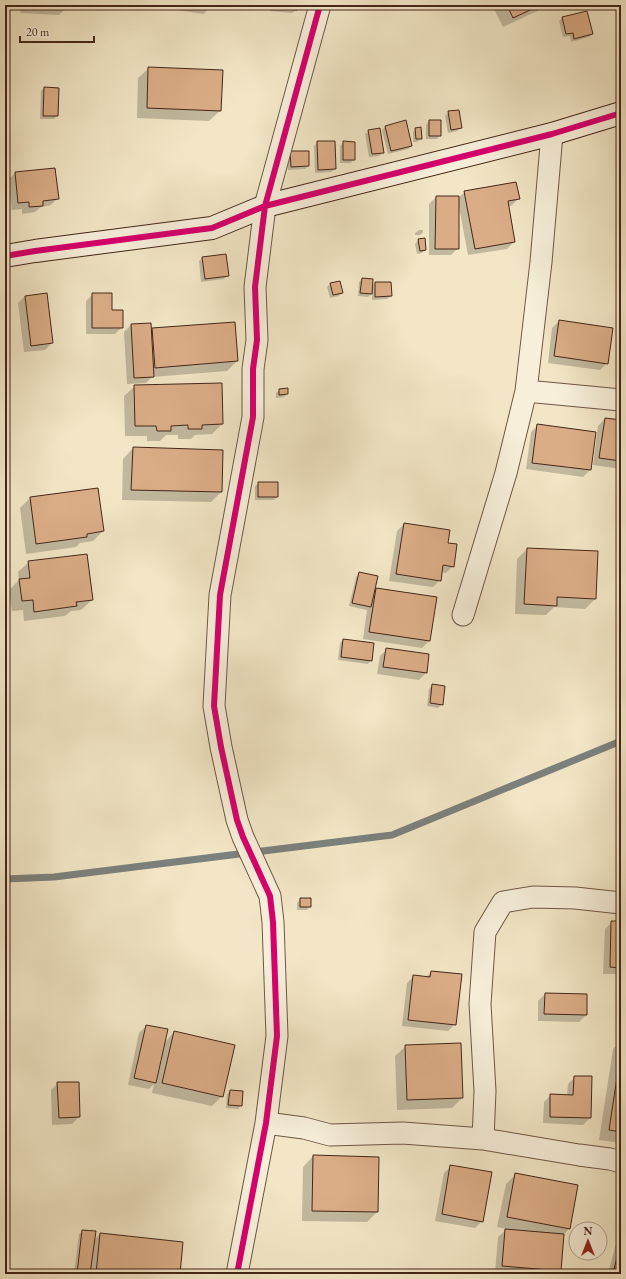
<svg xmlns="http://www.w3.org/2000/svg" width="626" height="1279" font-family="'EB Garamond',serif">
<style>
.shadow{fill:#0003}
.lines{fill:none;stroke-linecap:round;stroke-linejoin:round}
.stream{stroke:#7b817d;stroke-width:7}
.building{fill:#dbad87;stroke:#442619}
.street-casing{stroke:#705644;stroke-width:23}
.secondary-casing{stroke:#442619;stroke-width:24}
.street{stroke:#f7efda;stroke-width:21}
.secondary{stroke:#f7efda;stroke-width:22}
.cycleway-casing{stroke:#f7efda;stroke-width:8}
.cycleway{stroke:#d6006c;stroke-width:6}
</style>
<rect width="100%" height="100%" fill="#f2e6c6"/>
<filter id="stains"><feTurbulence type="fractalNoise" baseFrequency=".005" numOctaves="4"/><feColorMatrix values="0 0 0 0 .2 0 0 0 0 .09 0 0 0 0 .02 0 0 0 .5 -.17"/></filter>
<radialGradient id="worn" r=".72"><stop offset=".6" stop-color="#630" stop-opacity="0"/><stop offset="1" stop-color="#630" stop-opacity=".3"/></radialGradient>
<path class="shadow" d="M5,5h64l-10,10 -39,-2 1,-5 -3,2 -13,1z
M170,5h41l-7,9 -35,-5z
M271,5h25v5l-4,3 -22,-2z
M492,5h58l-47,22z
M562,18l30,16 -3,3 -18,5 -1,-6 -7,1 -4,-16z
M149,68l71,43 -11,10 -72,-3 1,-40z
M44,88l13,28 -3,3h-14l1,-28z
M448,112l12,16 -3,3 -9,2 -3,-17z
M429,121l11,14 -3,4h-11v-14z
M405,122l6,24 -3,3 -20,5 -6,-24 3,-3z
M416,129l5,9 -4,4h-4v-10z
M369,131l14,21 -4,4 -10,1 -4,-23z
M317,142h17l1,27 -4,3 -16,1 -1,-27z
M344,142l10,17 -3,4h-11v-17z
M291,152l17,14 -3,3 -17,1v-14z
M54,169l4,29 -7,7 -10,2 -6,5 -13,2v-5l-10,1 -4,-30 7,-7z
M465,192l53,7 -7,7h-4l7,36 -7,7 -39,6 -9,-48h-1v41l-7,7h-22v-51l7,-7h23z
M419,230h4v2l-3,3h-5v-2z
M418,240l7,10 -3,3 -5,1 -2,-10z
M225,255l3,20 -4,4 -23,3 -2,-21 3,-3z
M362,279l10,7 3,-3 16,13 -4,3 -15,1v-7l-4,4 -10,-1 1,-14z
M330,284l12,8 -3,4 -9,2 -3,-11z
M93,294l18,17 11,16 -7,7h-29v-33z
M25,296l27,47 -7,7 -21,2 -6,-49z
M559,321l48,42 -7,7 -52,-7 4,-35z
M150,324v7l2,-2 85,32 -10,10 -75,6 -6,6 -19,1 -3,-52 7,-7z
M135,386l87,38 -10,10 -17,1 -4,4h-13v-4h-12l-6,6h-13v-5h-22l-1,-40z
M279,390l8,4 -3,3 -8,1v-5z
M605,419l16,2v48l-28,-4 5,-39z
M538,425l52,45 -7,7 -57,-8 5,-37z
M133,448l88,44 -10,10 -89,-2 1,-41z
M259,483l18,14 -3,3h-19v-14z
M30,498l73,33 -10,10 -13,2 -4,4 -50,7 -6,-46z
M404,524l43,20 6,22 -7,7 -5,-1 -1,8 -7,7 -44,-6 8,-50z
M527,549l68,50 -10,10 -31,-2 -8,8 -31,-1 2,-55z
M29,562l63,38 -11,10 -10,1 -6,5 -41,5 -1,-11 -11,1 -3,-21 10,-10 -1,-8z
M359,573l14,19 3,-3 60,9 -7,43 -7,7 -59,-9 4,-29 -18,-4 7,-29z
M343,640l28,20 -3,4 -30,-4 2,-17z
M387,649l39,24 -7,7 -42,-6 3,-18z
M432,685l10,19 -4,4 -11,-2 2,-17z
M300,899h10v7l-3,4h-10v-7z
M612,922h9v52h-18l2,-45z
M431,972l24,52 -7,7 -46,-5 5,-43 7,-7 11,2z
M545,994l41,1v20l-7,7 -41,-1v-20z
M146,1026l19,16 9,-10 48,64 -10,10 -60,-13 2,-9 -5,5 -21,-4 11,-52z
M621,1041v102l-22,-3 14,-91z
M406,1046l56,52 -10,10 -55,2 -2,-54z
M575,1077l15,41 -7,7 -40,-2 1,-21 7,-7 16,1 1,-12z
M58,1083l21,34 -7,7 -20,1 -1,-35z
M230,1091l11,14 -3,4 -12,-1 1,-14z
M313,1156l64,56 -10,10 -65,-1 1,-54z
M451,1166l31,55 -7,7 -40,-7 9,-48z
M516,1174l53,55 -6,6 -3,36 -3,3 -62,-1 3,-36 9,-8 -10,-2 9,-43z
M83,1231l10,10 7,-7 79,40h-105l5,-40z
M621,1233v41h-13l10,-38z"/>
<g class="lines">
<path class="stream" d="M5,879l49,-2 338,-42 229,-94"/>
</g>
<path class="building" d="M274,5h23v5l-24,-2z
M507,5h34l-28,13z
M587,11l6,23 -19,5 -1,-6 -7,1 -4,-17z
M148,67l75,3 -2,41 -74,-3z
M44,87l15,1 -1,28h-15z
M459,110l3,18 -11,2 -3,-19z
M406,120l6,26 -21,5 -6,-25z
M429,120h12v16h-12z
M421,127l1,12h-6l-1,-11z
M380,128l4,25 -12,1 -4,-24z
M317,141h18l1,28 -18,1z
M343,141l12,1v18h-12z
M290,151h19v15l-18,1z
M55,168l4,31 -16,2v5l-14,1v-5l-11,1 -3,-31z
M516,182l4,17 -12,2 7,41 -40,7 -11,-58z
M436,196h23v53h-24z
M425,238l1,12 -6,1 -2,-12z
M226,254l3,22 -24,3 -3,-22z
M362,278l11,1 -1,15 -12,-1z
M340,281l3,12 -10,2 -3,-12z
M375,282h16l1,14 -17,1z
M47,293l6,50 -22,3 -6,-50z
M92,293h20v17h11v18h-31z
M559,320l54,8 -5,36 -54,-8z
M235,322l3,39 -83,7 -3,-40z
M151,323l3,54 -20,1 -3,-54z
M222,383l1,41 -21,1v4h-14v-4l-17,1v5h-14l-1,-5h-21l-1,-41z
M288,388v6l-9,1v-6z
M605,418l16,2v41l-22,-3z
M537,424l59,8 -5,38 -59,-7z
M133,447l90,3 -1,42 -91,-2z
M258,482h20v15h-20z
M98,488l6,43 -17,3v3l-51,7 -6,-47z
M404,523l46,7 -2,13 9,1 -3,23 -11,-2 -2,16 -45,-7z
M527,548l71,3 -2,48 -39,-2v9l-33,-2z
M87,554l6,46 -17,2 1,4 -43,6 -1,-12 -11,1 -3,-22 11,-1 -2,-17z
M359,572l19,4 -7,31 -19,-4z
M376,588l61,9 -7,44 -61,-9z
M343,639l31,4 -2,18 -31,-4z
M386,648l43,6 -2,19 -44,-6z
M432,684l13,2 -2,19 -13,-2z
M300,898h11v9h-11z
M611,921h10v47l-11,-1z
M431,971l31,3 -6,51 -48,-5 5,-45 17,2z
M545,993l42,1v21l-43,-1z
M146,1025l22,4 -12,54 -22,-5z
M174,1031l61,14 -12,52 -61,-14z
M461,1043l2,55 -56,2 -2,-55z
M621,1051v81l-12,-2z
M574,1076h18l-1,42 -41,-1v-23l23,1z
M57,1082h22l1,35 -21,1z
M230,1090l13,1 -1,15 -14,-1z
M313,1155l66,2 -1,55 -66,-1z
M450,1165l42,7 -9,50 -41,-8z
M515,1173l63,12 -8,44 -63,-12z
M505,1229l59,5 -3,37 -59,-5z
M82,1230l14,1 -6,43h-13z
M100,1233l83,9 -3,32h-84z
M621,1242v29l-7,-2z"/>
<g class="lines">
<defs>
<path id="street" d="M526,391l95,9
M463,615l43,-142 20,-82 15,-129 11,-128
M266,1123l38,5 26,7 73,-2 80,6 96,16 31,4 11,3
M483,1139l2,-48 -5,-87 5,-72 18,-30 30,-5 42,1 46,5
M237,1274l29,-151 11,-87 -4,-114 -3,-26 -27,-59 -6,-17 -16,-73 -7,-41 6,-111 33,-178v-48l4,-29 -2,-53 10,-81 55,-201"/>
<path id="secondary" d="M5,256l30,-5 177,-23 53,-22 287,-72 69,-21"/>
</defs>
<use href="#street" class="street-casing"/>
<use href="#secondary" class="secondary-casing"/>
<use href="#street" class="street"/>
<use href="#secondary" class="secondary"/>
<defs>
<path id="cycleway" d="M5,256l30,-5 177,-23 53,-22 287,-72 69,-21
M237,1274l29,-151 11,-87 -4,-114 -3,-26 -27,-59 -6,-17 -16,-73 -7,-41 6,-111 33,-178v-48l4,-29 -2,-53 10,-81 55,-201"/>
</defs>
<use href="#cycleway" class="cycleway-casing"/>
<use href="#cycleway" class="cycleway"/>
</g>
<rect width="626" height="1279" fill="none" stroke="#f2e6c6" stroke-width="20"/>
<rect x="6" y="6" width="614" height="1267" fill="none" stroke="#442619" stroke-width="2"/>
<rect x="10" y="10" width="606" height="1259" fill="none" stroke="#442619"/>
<g transform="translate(588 1241)"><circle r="19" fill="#f7efda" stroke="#af9f8d"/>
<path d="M0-3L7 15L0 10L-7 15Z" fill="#8f2418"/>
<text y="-6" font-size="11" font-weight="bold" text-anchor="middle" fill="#442619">N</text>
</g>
<path d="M20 36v6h74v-6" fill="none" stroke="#442619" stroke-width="2"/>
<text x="26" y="36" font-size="12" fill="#442619" stroke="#f7efda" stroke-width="3" paint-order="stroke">20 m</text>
<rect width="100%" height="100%" filter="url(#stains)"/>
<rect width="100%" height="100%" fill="url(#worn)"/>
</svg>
